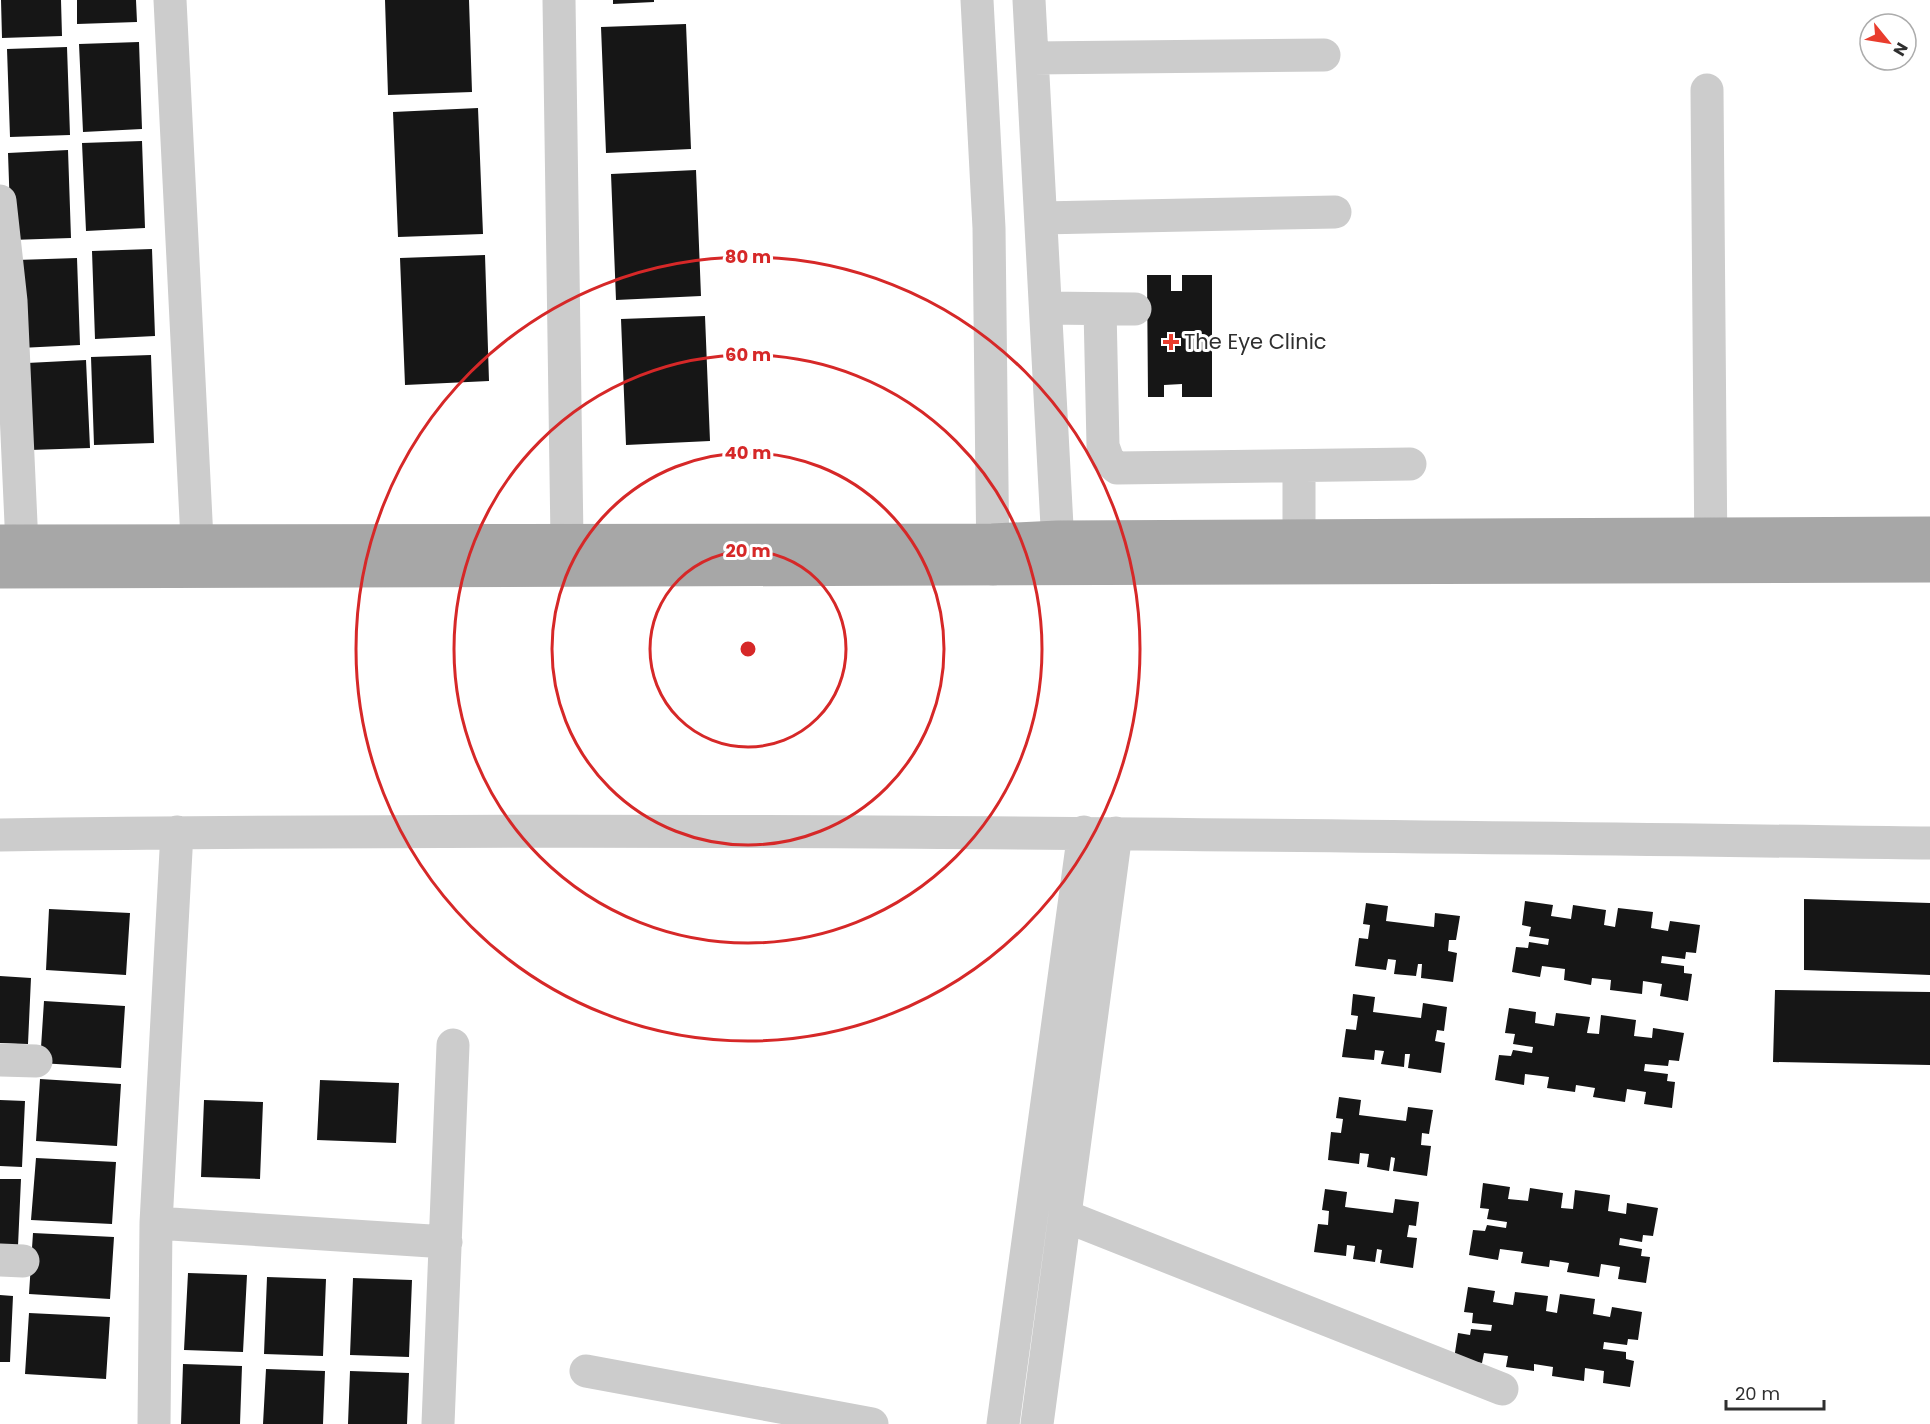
<svg xmlns="http://www.w3.org/2000/svg" width="1930" height="1424" font-family="Poppins,sans-serif">
<style>
.building{fill:#161616}
.lines{fill:none;stroke-linecap:round;stroke-linejoin:round}
.minor{stroke:#ccc;stroke-width:33}
.major{stroke:#a7a7a7;stroke-width:33}
.ring{fill:none;stroke:#d62828;stroke-width:3}
.poi-dot{fill:#e93c2d;stroke:#fff;stroke-width:2}
.labels{text-anchor:middle;stroke-width:6;stroke-linejoin:round;paint-order:stroke}
.poi-label{font-size:21px;fill:#2f2f2f;stroke:#fff;text-anchor:start}
.centre{fill:#d62828;stroke:#fff;stroke-width:3}
.ring-label{font-size:18px;text-anchor:middle;font-weight:bold;fill:#d62828;stroke:#fff;stroke-width:6;stroke-linejoin:round;paint-order:stroke}
</style>
<rect width="100%" height="100%" fill="#fff"/>
<path class="building" d="M1,0h60l1,36 -60,2z
M77,0h59l1,22 -60,2z
M385,0h84l3,92 -84,3z
M613,0h41v2l-41,2z
M686,24l5,125 -85,4 -5,-126z
M139,42l3,87 -59,3 -4,-88z
M67,47l3,88 -60,2 -3,-88z
M478,108l5,126 -85,3 -5,-125z
M142,141l3,87 -59,3 -4,-88z
M68,150l3,88 -60,2 -3,-87z
M696,170l5,126 -85,4 -5,-126z
M152,249l3,87 -60,3 -3,-88z
M485,255l4,126 -84,4 -5,-127z
M77,258l3,87 -60,3 -3,-88z
M1147,275h24v16h11v-16h30v122h-30v-13l-18,1v12h-16z
M705,316l5,125 -84,4 -5,-126z
M151,355l3,88 -60,2 -3,-88z
M86,360l4,88 -60,2 -3,-87z
M1804,899l126,4v72l-126,-5z
M1525,901l28,4 -2,11 20,3 2,-14 33,5 -2,15 11,2 3,-19 35,4 -2,16 17,3 2,-10 30,4 -4,28 -10,-1 -1,7 -23,-3 -1,7 23,3v7l8,1 -4,27 -28,-5 2,-12 -19,-3 -1,13 -32,-4 1,-10 -19,-2 -1,7 -27,-5 1,-11 -23,-3 -2,11 -28,-5 4,-25 12,1 1,-6 19,3 1,-6 -20,-3 2,-9 -9,-2z
M1366,903l22,3 -2,15 48,6 1,-14 25,3 -4,24h-7l-1,11 9,2 -4,29 -32,-4 1,-14h-4l-2,12 -22,-2 2,-14 -8,-1 -2,11 -31,-4 4,-28 9,1 2,-14 -7,-1z
M49,909l81,4 -4,62 -80,-5z
M0,976l31,2 -3,66 -28,-1z
M1775,990l155,2v73l-157,-3z
M1353,994l22,3 -2,15 48,6 2,-15 24,4 -3,24 -7,-1 -2,11 10,2 -4,30 -33,-5 2,-14h-5l-1,13 -23,-3 3,-13 -9,-1 -1,10 -32,-3 4,-28 10,1 2,-14 -7,-1z
M44,1001l81,5 -4,62 -81,-5z
M1509,1008l27,4 -1,11 19,3 2,-13 34,4 -3,16 12,1 2,-19 35,5 -2,16 18,2 1,-10 31,5 -5,28 -10,-1 -1,6 -23,-2 -1,7 24,3 -1,7 8,1 -3,26 -28,-4 2,-12 -19,-3 -2,13 -32,-5 2,-9 -19,-3 -1,7 -28,-4 2,-11 -24,-3 -1,11 -29,-5 4,-25 12,1 2,-6 19,3 1,-6 -20,-3 2,-10 -10,-1z
M40,1079l81,5 -4,62 -81,-5z
M320,1080l79,3 -3,60 -79,-3z
M1339,1097l22,3 -2,15 47,6 2,-14 25,3 -4,24 -7,-1 -1,12 10,1 -4,30 -34,-5 2,-13 -4,-1 -2,14 -22,-4 2,-13 -9,-1 -1,11 -31,-4 3,-28 10,1 2,-14 -7,-1z
M0,1100l25,1 -3,66 -22,-1z
M204,1100l59,2 -3,77 -59,-2z
M36,1158l80,4 -4,62 -81,-4z
M0,1179h21l-3,67 -18,-1z
M1483,1183l27,4 -2,12 20,2 2,-13 33,5 -2,15 12,1 2,-19 35,5 -2,16 18,3 1,-11 31,5 -5,28 -10,-1 -1,7 -22,-4 -1,7 23,4 -1,7 9,1 -4,26 -28,-4 2,-12 -19,-3 -2,13 -32,-5 2,-9 -19,-3 -1,7 -28,-4 2,-11 -23,-3 -2,11 -29,-5 4,-25 12,1 2,-6 19,3 1,-6 -20,-3 2,-10 -9,-1z
M1325,1189l22,3 -2,15 48,6 2,-14 24,3 -3,24 -7,-1 -2,12 10,1 -4,30 -33,-5 2,-13 -5,-1 -2,13 -22,-3 2,-13 -8,-1 -1,11 -32,-4 4,-28 10,1 1,-14 -7,-1z
M33,1233l81,4 -4,62 -81,-5z
M188,1273l59,2 -4,77 -59,-2z
M267,1277l59,2 -3,77 -59,-2z
M353,1278l59,2 -3,77 -59,-2z
M1468,1287l27,4 -2,11 20,3 2,-13 33,4 -2,15 11,2 3,-19 35,5 -2,15 17,3 2,-10 30,5 -4,28 -10,-1 -1,6 -23,-3 -1,7 23,3v7l8,2 -4,26 -27,-4 1,-12 -19,-3 -1,13 -32,-5 1,-9 -19,-3v7l-28,-4 2,-11 -24,-3 -2,10 -28,-4 4,-26 12,2 1,-6 20,2 1,-6 -20,-2 1,-10 -9,-1z
M0,1295l13,1 -3,66h-10z
M29,1313l81,4 -4,62 -81,-5z
M183,1364l59,2 -2,58h-59z
M266,1369l59,2 -2,53h-60z
M350,1371l59,2 -2,51h-59z"/>
<g class="lines">
<path class="minor" d="M170,0l27,540
M559,0l8,540
M977,0l12,228 4,341
M1029,0l30,564
M1033,58l291,-3
M1707,90l4,473
M0,201l11,100 12,267
M1041,218l294,-6
M1046,308l89,1
M1100,309l3,137 5,14 9,8 293,-4
M1299,466v70
M0,835c643,-9 1287,0 1930,8
M0,1060l36,1
M1065,1216l437,173
M156,1223l290,19
M0,1260l23,1
M586,1371l286,53
M154,1424l2,-201 21,-391
M438,1424l15,-379
M1003,1424l81,-592
M1037,1424l79,-591"/>
<path class="major" d="M0,541l992,-1 66,-3 872,-4
M0,572l1930,-6"/>
</g>
<g class="ring">
<circle cx="748" cy="649" r="98"/>
<circle cx="748" cy="649" r="196"/>
<circle cx="748" cy="649" r="294"/>
<circle cx="748" cy="649" r="392"/>
</g>
<path class="poi-dot" d="M1168 333h6v6h6v6h-6v6h-6v-6h-6v-6h6z"/>
<g class="labels">
<g class="poi-label">
<text x="1184" y="349">The Eye Clinic</text>
</g>
</g>
<circle cx="748" cy="649" r="9" class="centre"/>
<g class="ring-label">
<text x="748" y="263">80 m</text>
<text x="748" y="361">60 m</text>
<text x="748" y="459">40 m</text>
<text x="748" y="557">20 m</text>
</g>
<g transform="translate(1888 42) rotate(120)"><circle r="28" fill="#ffffff" stroke="#acacac" stroke-width="1.5"/>
<path d="M0-4.5L10 22L0 15L-10 22Z" fill="#e93c2d"/>
<text y="-9" font-size="16" font-weight="bold" text-anchor="middle" fill="#2f2f2f">N</text>
</g>
<path d="M1726 1400v9h98v-9" fill="none" stroke="#2f2f2f" stroke-width="3"/>
<text x="1735" y="1400" font-size="18" fill="#2f2f2f" stroke="#ffffff" stroke-width="4.5" paint-order="stroke">20 m</text>
</svg>
